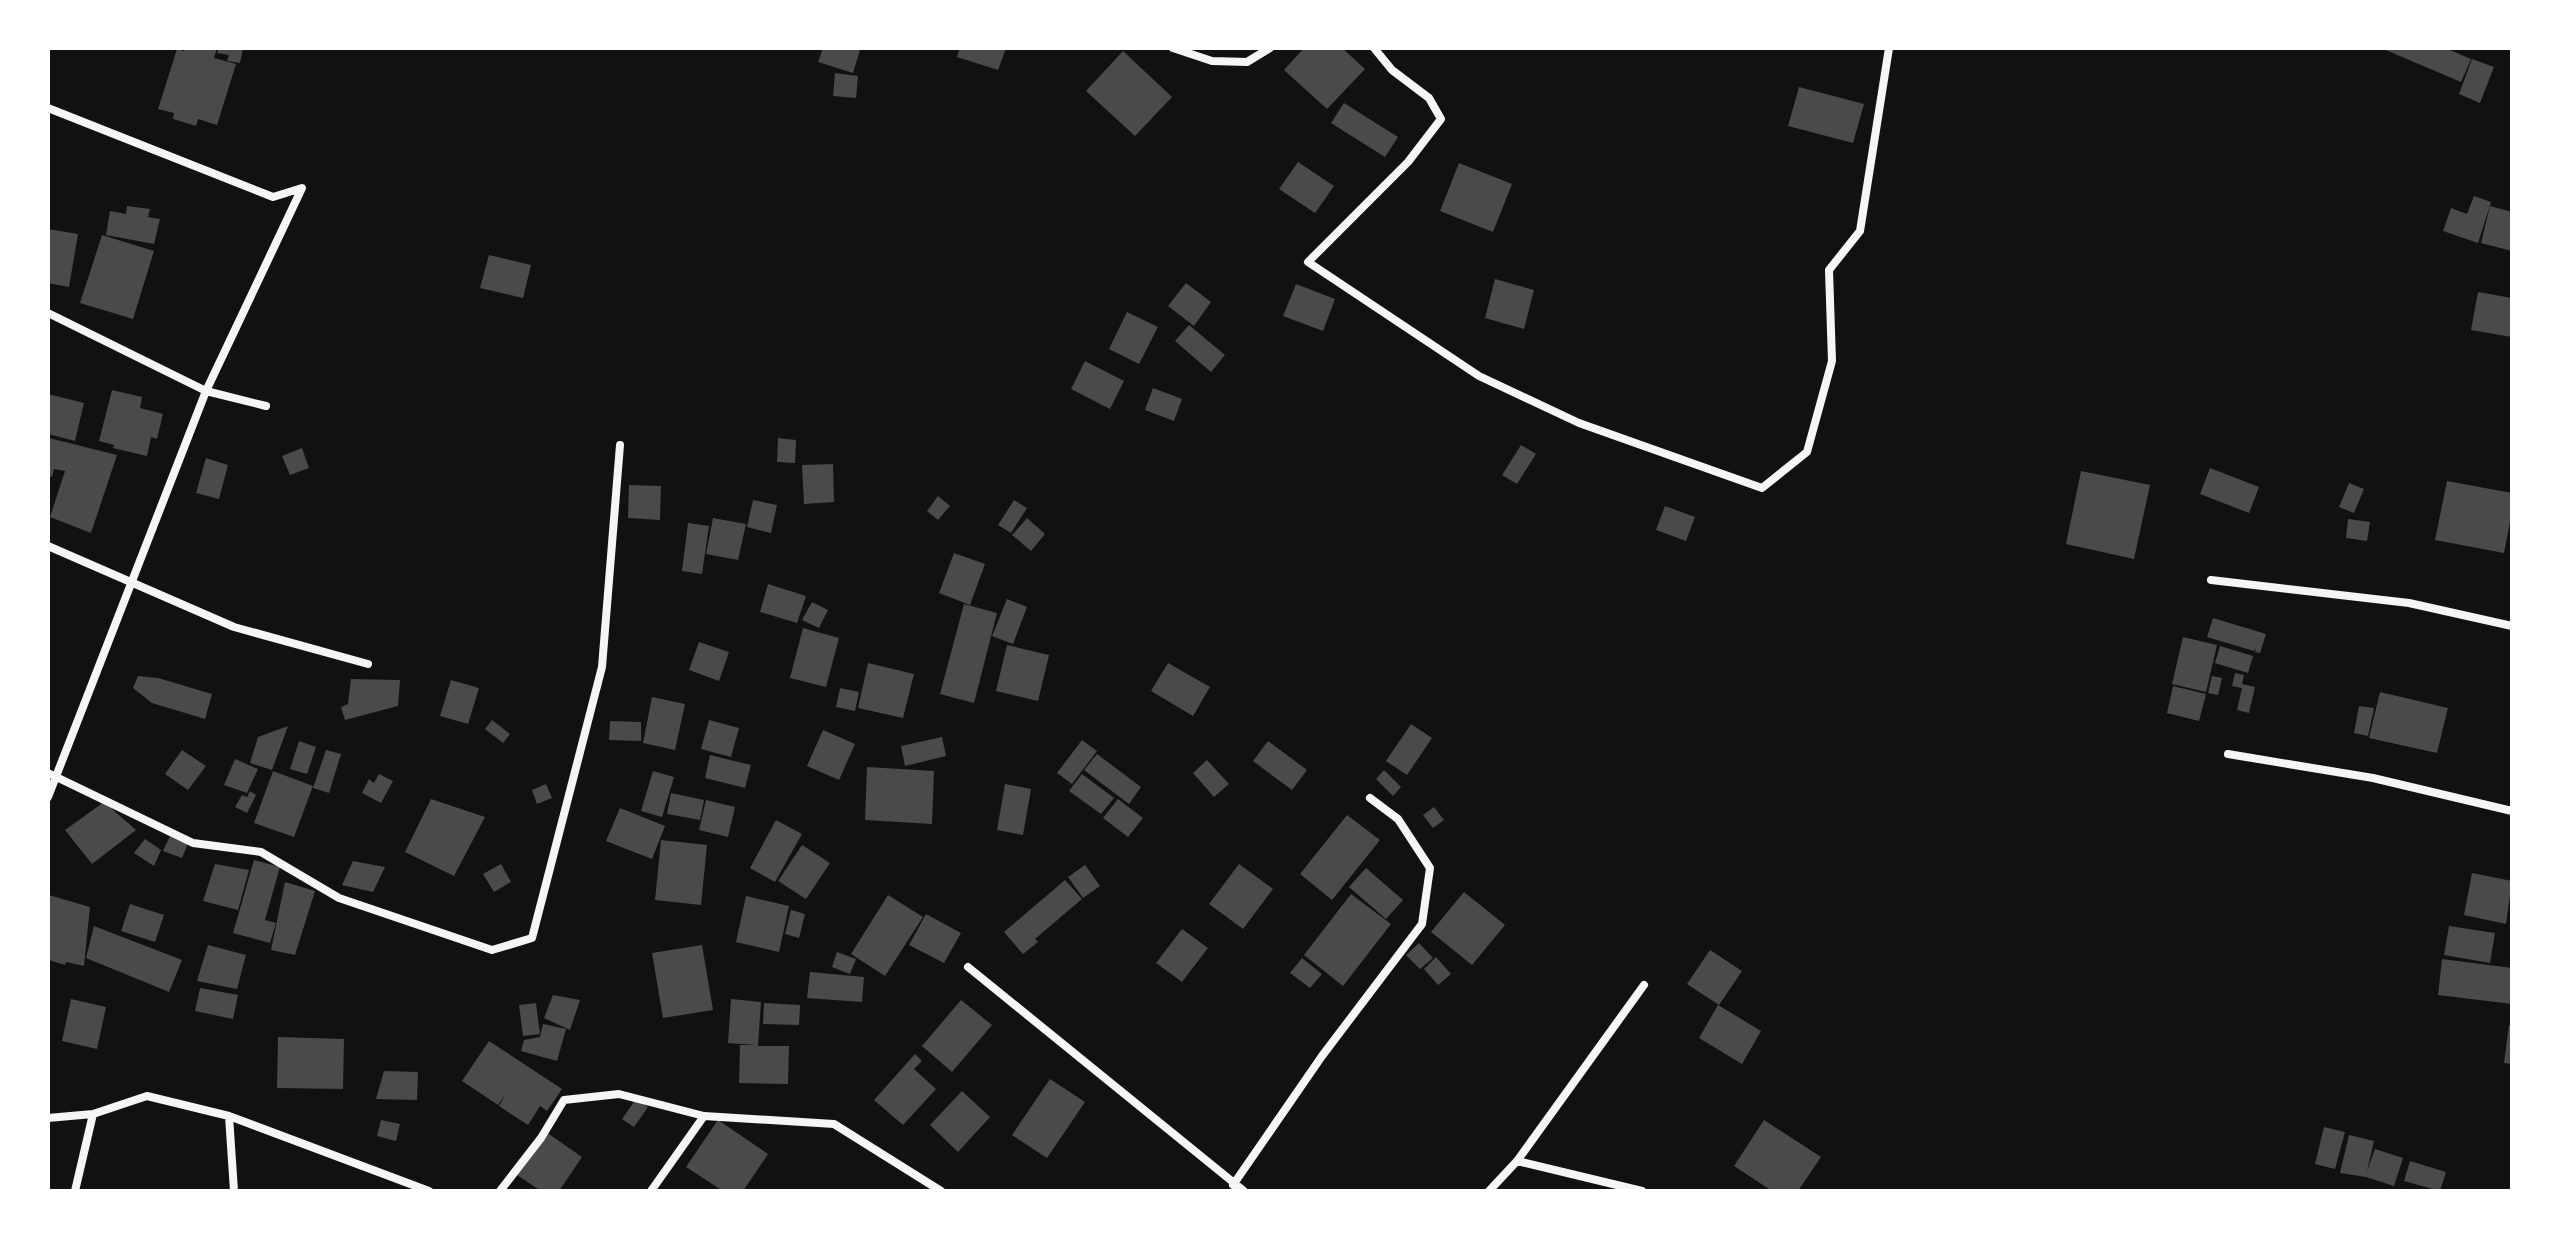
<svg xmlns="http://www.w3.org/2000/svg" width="2560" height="1239" font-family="'PT Sans Narrow',sans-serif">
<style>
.building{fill:#4a4a4a}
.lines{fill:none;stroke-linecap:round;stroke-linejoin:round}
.minor{stroke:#f5f5f5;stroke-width:8}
</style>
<rect width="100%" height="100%" fill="#111"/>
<path class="building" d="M185,48h32l-3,10 22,6 -19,61 -19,-6 -2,7 -23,-7 1,-6 -16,-4 19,-60 7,2z
M219,48h24l-3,15 -13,-2 2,-6 -12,-2z
M823,48l37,2 -7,23 -35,-11z
M960,48h46l-8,22 -41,-13z
M1304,48h38l23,21 -38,40 -43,-39z
M2381,48h64l26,11 -10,23z
M1123,51l49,46 -37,39 -49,-45z
M2472,59l22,8 -14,36 -21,-9z
M835,73l23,3 -2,22 -23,-2z
M1799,87l65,17 -11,39 -65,-17z
M1344,103l54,34 -13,20 -54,-34z
M1298,162l36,24 -19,27 -36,-24z
M1459,163l53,21 -19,48 -53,-21z
M2474,196l17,6 -13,41 -35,-12 8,-23 16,6z
M127,206l23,3 -2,8 12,2 -6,25 -48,-9 4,-24 16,3z
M2490,206l22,6v39l-31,-8z
M48,229l30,5 -9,53 -21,-4z
M102,235l52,16 -21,68 -53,-16z
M489,255l42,10 -8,33 -43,-10z
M1495,279l39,11 -10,39 -39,-11z
M1186,283l25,19 -17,24 -26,-20z
M1296,284l39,15 -12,32 -40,-15z
M2478,292l34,6v39l-41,-7z
M1127,312l31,15 -19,37 -30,-15z
M1189,325l36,30 -14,17 -36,-31z
M1085,361l39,20 -14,28 -39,-20z
M1153,388l29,11 -8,22 -29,-11z
M112,390l30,7 -2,11 23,6 -6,25 -6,-2 -4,19 -34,-8 1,-3 -15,-4z
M48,394l36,9 -9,38 -27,-7z
M49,438l68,17 -26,78 -41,-16 15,-46 -11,-2 -2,8 -4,-1z
M778,438l18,2 -1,23 -18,-1z
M1521,445l15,9 -19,30 -15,-9z
M302,448l7,20 -19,7 -8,-19z
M206,458l22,7 -9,34 -23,-6z
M833,464l1,38 -30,2 -2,-39z
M2210,468l49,19 -10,26 -49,-19z
M2081,471l69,14 -16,74 -68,-15z
M2447,481l65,12v19l-8,41 -69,-13z
M2349,483l15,6 -10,24 -15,-6z
M629,485l32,1 -1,34 -32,-2z
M938,496l12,10 -12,14 -11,-9z
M753,500l24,5 -6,28 -24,-6z
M1014,500l13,8 -16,25 -13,-8z
M1665,506l30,11 -9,24 -30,-11z
M713,518l33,6 -8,36 -32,-6z
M1027,518l18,16 -14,17 -19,-16z
M2348,519l22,3 -3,19 -21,-3z
M688,523l21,3 -7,48 -20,-3z
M954,553l31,11 -15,41 -31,-12z
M768,584l38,12 -9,27 -37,-11z
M1007,599l20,8 -14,37 -21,-8z
M812,602l16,8 -9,18 -17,-8z
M964,604l33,9 -23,90 -34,-9z
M2213,618l53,16 -6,19 -5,-1 1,-4 -2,3 -47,-14z
M803,628l36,10 -13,49 -36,-9z
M2183,637l34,8 -11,47 -34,-8z
M699,642l30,10 -10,29 -30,-11z
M1007,645l42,10 -11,46 -42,-10z
M2220,646l33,10 -5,17 -33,-10z
M868,663l46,11 -11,44 -45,-10z
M1168,663l42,24 -17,29 -42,-25z
M2235,673l9,2 -2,9 13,3 -6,26 -12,-3 5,-22 -10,-2z
M138,676l20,2 54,16 -7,25 -53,-16 -19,-15z
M2212,676l10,2 -4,17 -10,-2z
M351,679l49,1 -2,26 -53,14 -4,-13 7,-3z
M451,680l28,8 -11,36 -28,-8z
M2173,686l33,8 -7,27 -32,-8z
M840,688l19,4 -4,19 -19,-4z
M2380,692l68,16 -11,45 -68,-15z
M652,697l33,7 -10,46 -32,-7z
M2359,706l15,2 -6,28 -14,-3z
M492,720l18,14 -7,9 -18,-14z
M709,720l30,8 -8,29 -30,-8z
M610,721l31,1v19l-32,-1z
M1411,724l21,14 -25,37 -21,-14z
M288,726l-16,44 -22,-7 8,-26z
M823,730l32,14 -16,36 -32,-14z
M942,737l4,19 -41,10 -4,-20z
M1082,740l15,11 -25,33 -15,-11z
M299,741l17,6 -9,27 -17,-5z
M1268,741l39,29 -15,20 -39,-29z
M182,750l24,16 -18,24 -23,-16z
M326,750l15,4 -12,39 -16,-5z
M1097,754l44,33 -12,17 -45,-34z
M710,755l41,10 -6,23 -40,-10z
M235,759l23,10 -11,24 -23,-8z
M1207,760l22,24 -15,13 -21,-24z
M867,767l67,4 -2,53 -67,-4z
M1384,770l17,17 -8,9 -17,-17z
M273,771l40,15 -19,51 -40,-14z
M653,771l21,6 -12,40 -21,-6z
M379,774l14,7 -12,22 -19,-10 7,-14 5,4z
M1082,774l32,24 -13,16 -32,-23z
M546,784l6,14 -15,6 -5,-14z
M1005,784l26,5 -8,46 -26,-5z
M250,791l6,4 -9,18 -12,-6 7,-12 5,2z
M671,793l33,7 -4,20 -33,-6z
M431,799l54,18 -31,59 -49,-24z
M1118,799l25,19 -15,19 -25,-19z
M706,800l29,7 -7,30 -29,-7z
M104,802l32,28 -44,34 -27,-34z
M1434,807l10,13 -11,8 -10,-13z
M620,808l45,18 -13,33 -46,-18z
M1347,815l33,25 -48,60 -32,-26z
M776,820l26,14 -27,48 -25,-14z
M170,836l18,7 -6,15 -19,-7z
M145,839l16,11 -7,16 -20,-13z
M661,840l46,5 -6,60 -46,-5z
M802,845l28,18 -24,36 -28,-18z
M254,860l26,7 -15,53 11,3 -6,20 -37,-10z
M353,861l32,6 -12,25 -31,-7z
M215,864l34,6 -11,40 -35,-9z
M501,864l10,18 -17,10 -11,-18z
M1239,864l34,25 -30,40 -34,-25z
M1085,865l15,21 -17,12 -15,-21z
M1366,868l37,32 -17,19 -37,-32z
M2472,873l40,8 -6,43 -42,-9z
M1065,880l17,19 -47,40 3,3 -15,12 -19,-22z
M285,882l30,9 -20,64 -24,-5z
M1464,892l41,33 -33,40 -41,-33z
M1351,894l40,30 -48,62 -39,-31z
M49,895l41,12 -6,59 -18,-4 -1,3 -16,-5z
M888,895l35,22 -38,59 -34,-22z
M746,896l43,10 -10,46 -43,-10z
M130,904l34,11 -9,27 -34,-11z
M791,910l14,4 -6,24 -14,-4z
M926,914l35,19 -17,30 -35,-18z
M94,926l88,34 -13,32 -83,-34z
M2449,926l46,7 -5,30 -46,-8z
M1182,929l26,19 -26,34 -26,-19z
M1419,943l14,15 -13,11 -14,-14z
M208,945l38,10 -9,34 -40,-8z
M702,945l11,65 -50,8 -11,-65z
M1710,950l32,21 -23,34 -32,-21z
M837,952l19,7 -6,15 -18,-7z
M1436,957l15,17 -13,11 -14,-16z
M1302,958l20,16 -12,14 -20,-15z
M2442,959l70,9v36l-74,-9z
M810,972l54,5 -2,25 -55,-4z
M200,988l38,7 -5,24 -38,-8z
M553,995l27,5 -10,30 -26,-12z
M71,999l35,8 -9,42 -35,-8z
M731,999l30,3 -3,44h31l-1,38 -49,-1 1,-38h15l-27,-2z
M961,1000l31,25 -40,47 -30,-26z
M536,1003l4,31 -17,2 -4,-31z
M764,1003l36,2 -1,20 -36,-1z
M1718,1005l43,26 -19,33 -43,-26z
M543,1024l23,5 -9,32 -36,-10 3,-11 16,-3z
M2509,1025l3,1v38l-8,-1z
M278,1037l66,2 -1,50 -66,-1z
M489,1041l73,48 -15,22 -7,-5 -12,19 -29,-19 6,-11 -7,10 -36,-24z
M915,1054l7,7 -8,8 22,20 -33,36 -29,-25z
M384,1071l34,1 -1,28 -41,-1z
M1050,1079l35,23 -38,56 -35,-23z
M962,1091l28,26 -32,35 -28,-27z
M636,1099l12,8 -14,20 -12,-8z
M381,1120l19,4 -4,17 -19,-5z
M718,1120l50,34 -25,37h-20l-37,-24z
M1764,1120l57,37 -23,34h-26l-38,-25z
M2324,1127l21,5 -10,37 -20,-5z
M546,1132l36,25 -23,34h-18l-24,-16z
M2349,1135l25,6 -7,30 8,-22 28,9 -9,28 -28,-9 -26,-4z
M2410,1161l36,11 -6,19 -36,-10z"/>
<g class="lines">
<path class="minor" d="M1173,48l39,13 35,1 23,-14
M1374,48l18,22 37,28 12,21 -33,43 -100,100 171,114 100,47 183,65 45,-36 25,-91 -3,-91 31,-39 29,-183
M48,108l225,89 29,-9 -96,203 -158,406
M48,313l158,78 60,15
M48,546l186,81 134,37
M2211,580l198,23 103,23
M2228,754l145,24 139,33
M48,773l145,70 68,9 78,46 153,52 40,-12 70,-271 18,-222
M968,967l276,224
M229,1116l5,75
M48,1118l45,-4 54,-18 82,20 200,75
M1517,1161l125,30
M1233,1185l89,-129 100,-132 8,-56 -32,-49 -28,-21
M75,1191l18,-77
M500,1191l41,-53 23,-38 55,-6 85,22
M651,1191l53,-75 130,8 107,67
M1489,1191l28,-30 127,-176"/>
</g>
<rect width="2560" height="1239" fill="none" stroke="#ffffff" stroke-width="100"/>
</svg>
